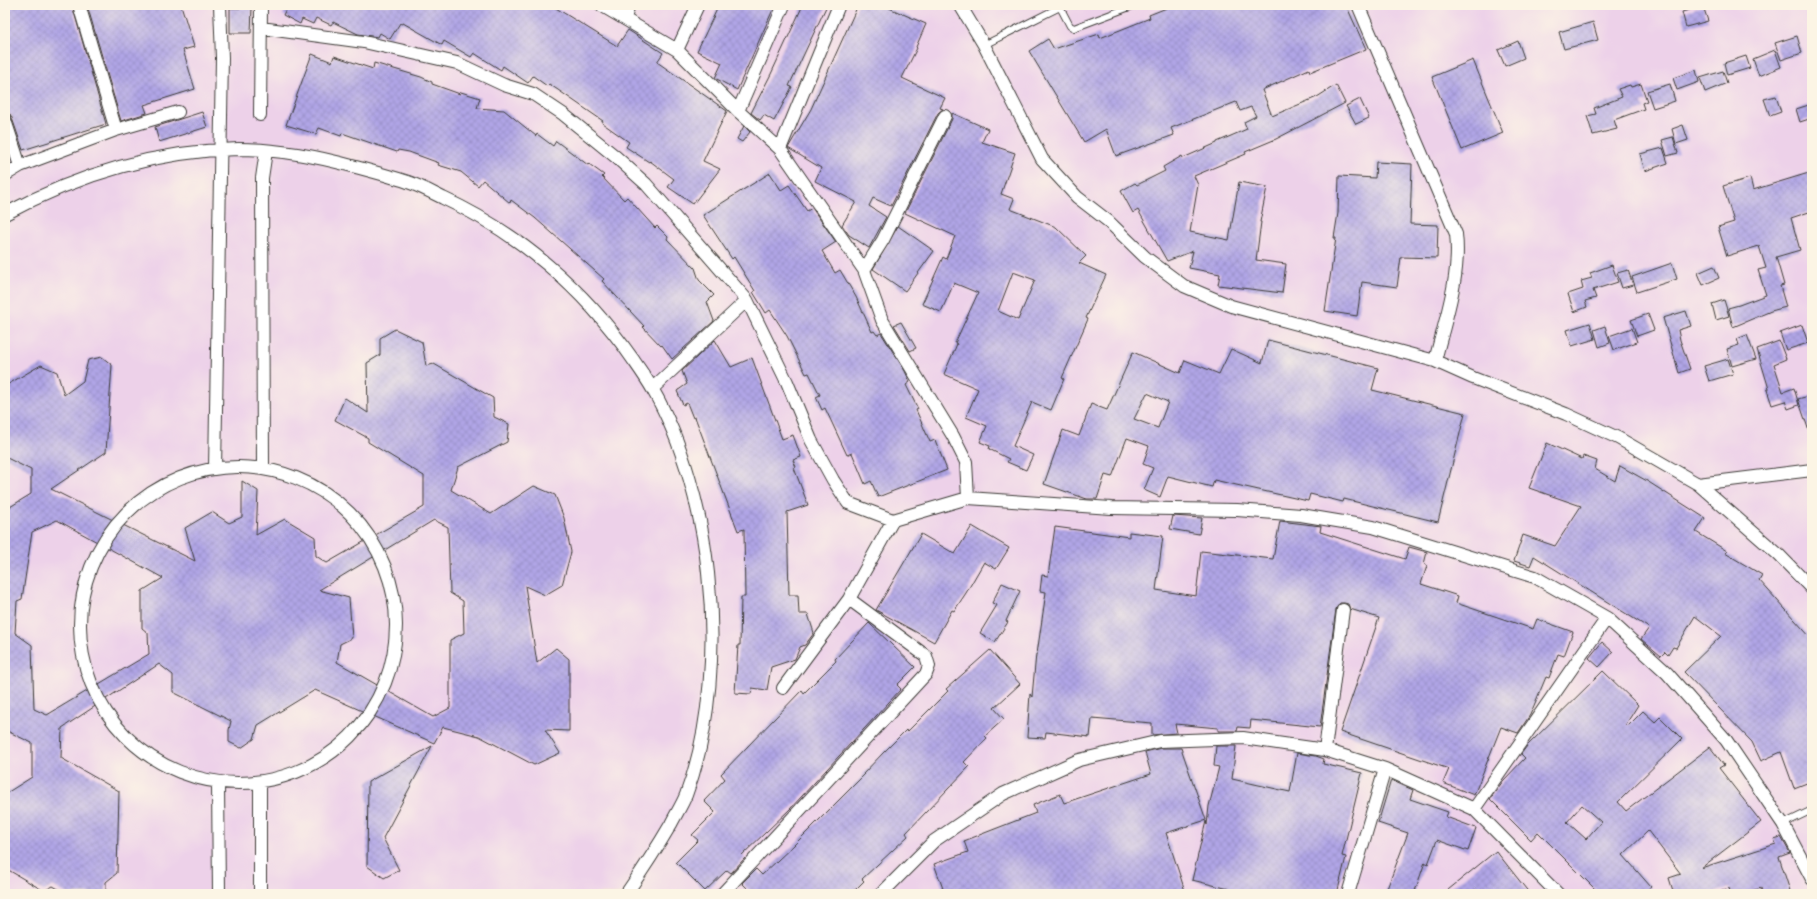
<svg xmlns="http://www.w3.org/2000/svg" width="1817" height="899" font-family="'Indie Flower',sans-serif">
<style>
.built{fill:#edd1e9}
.building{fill:url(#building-cross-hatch);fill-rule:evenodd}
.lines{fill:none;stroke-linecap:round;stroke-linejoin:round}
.lane-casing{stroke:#3c3a36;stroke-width:8}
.street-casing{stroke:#3c3a36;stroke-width:14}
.lane{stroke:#fff;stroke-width:6}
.street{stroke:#fff;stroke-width:12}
</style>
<defs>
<pattern id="building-cross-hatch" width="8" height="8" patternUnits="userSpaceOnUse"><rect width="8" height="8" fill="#b0a5e6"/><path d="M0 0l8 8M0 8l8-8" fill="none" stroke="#978dc5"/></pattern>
</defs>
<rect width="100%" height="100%" fill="#fcf5e5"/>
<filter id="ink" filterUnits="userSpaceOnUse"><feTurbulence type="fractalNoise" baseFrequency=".025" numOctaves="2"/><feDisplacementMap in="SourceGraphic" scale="8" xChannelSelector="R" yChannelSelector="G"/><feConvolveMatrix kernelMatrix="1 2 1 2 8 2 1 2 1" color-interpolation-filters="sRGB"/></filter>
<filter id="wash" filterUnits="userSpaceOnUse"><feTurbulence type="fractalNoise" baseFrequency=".012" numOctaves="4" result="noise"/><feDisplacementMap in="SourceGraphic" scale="16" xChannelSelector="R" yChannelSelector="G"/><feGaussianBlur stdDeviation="0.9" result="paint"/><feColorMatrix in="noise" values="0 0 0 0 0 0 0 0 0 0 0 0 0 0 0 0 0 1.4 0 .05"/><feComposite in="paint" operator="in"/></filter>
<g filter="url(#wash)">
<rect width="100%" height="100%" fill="#f2e4c8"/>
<path class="built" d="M5,5h1807v889h-1807z"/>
<g id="blocks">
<path class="building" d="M5,5h67l34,119 -83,26 -11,-32 -2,-4 -5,-1z
M87,5h94l13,42 -11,3 12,39 -51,16 3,8 -26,8z
M288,5h263l66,41 11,-16 35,23 -6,9 70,49 -24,50 17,8 -27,35 -25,-17 6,-8 -24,-18 -1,1 -23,-15 3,-5 -27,-19 1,-2 -42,-29 -12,-8 -2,2 -14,-10 -5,7 -25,-17 -2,4 -27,-17 -3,4 -27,-16 -2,4 -39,-22 -1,1 -2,-1 -10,16 -10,-6 -2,4 -20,-3 -25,-12 -2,3 -15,-7 -3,6 -11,-5 -2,5 -17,-9z
M719,5h56l-38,85 -22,-12 7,-15 -25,-12z
M803,5h24l-38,81 3,1 -18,34 -10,-6 -4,5 -9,-7 20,-39z
M858,5h32l-1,3 37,16 -10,23 1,1 -15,30 43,20 -5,10 3,1 -5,4 -47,93 -18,-8 -4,8 17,11 -17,31 -20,-13 -7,-10 14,-23 -41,-21 6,-13 -33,-20 23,-39z
M1174,5h172l20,44 -56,23 -1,-3 -47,21 10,26 45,-19 19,-12 9,18 -69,36 -31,13 1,2 -52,22 4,9 -8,47 39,8 10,-58 28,5 -7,35h1l-5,38 30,4 -4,29 -64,-8 2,-11 -31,-6 4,-17 -26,10 -29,-51 -5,3 -12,-22 14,-8 2,2 28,-14 -2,-4 19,-11 1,2 34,-15v-1l30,-13 -3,-7 12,-6 -5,-9 -11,4 -4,-9 -65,26 3,7 -58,21 -10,-27 -22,13 -55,-91 19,-12 6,10 45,-15 1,4 50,-20 -1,-3z
M1703,6l5,15 -22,6 -4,-15z
M230,8h22l-1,25h-21z
M1593,22l5,18 -34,9 -5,-17z
M1797,36l5,17 -21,7 -6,-17z
M1518,41l6,17 -19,8 -7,-16z
M1775,50l6,17 -22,9 -6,-17z
M312,54l20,8 2,-6 39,13 1,-6 47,14 11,5v2l28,10 1,-2 19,6 -3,10 27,2 32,26 1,-2 16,12 3,-5 32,24 1,-1 15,11 -2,2 22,23 3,-3 28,31 2,-2 11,11 -1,2 28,29 4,12 15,15 -7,7 7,19 -42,38 -10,-14 -1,1 -18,-19 1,-1 -42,-45 2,-2 -69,-61 -24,-18 -1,3 -27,-23 -5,6 -17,-14 -23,-7 1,-2 -30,-11 -11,-2 -1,2 -55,-19 -1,3 -22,-8 -3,6 -30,-9z
M1746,56l4,12 -23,7 -3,-12z
M1473,60l30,73 -41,17 -30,-73z
M1696,70l3,12 -22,8 -4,-12z
M1723,71l4,12 -22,9 -5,-14z
M1641,84l6,17 -5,2 2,6 -30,11 3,9 -24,6 -6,-19 9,-2 -2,-6 28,-11 -4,-8 12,-4 1,2z
M1670,84l5,17 -22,7 -6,-17z
M1776,96l5,16 -11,4 -6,-17z
M1360,99l9,19 -13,6 -10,-18z
M1812,104v14l-12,4 -4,-13z
M202,112l5,15 -48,15 -4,-15z
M952,113l36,16 -6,13 33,11 -14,41 13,5 -4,10 46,18 30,29 -7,7 27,12 -20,43 2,1 -26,59 2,1 -13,31 -19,-8 -19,44 20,9 -7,15 -19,-8 2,-3 -20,-10 1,-3 -10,-4 7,-16 -21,-9 12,-28 -34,-15 13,-30 -2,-1 23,-50 -24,-10 -13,29 -19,-8 21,-47 3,2 9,-23 -50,-23 47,-94zM1013,272l22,8 -17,40 -20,-9z
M1683,125l5,15 -12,4 -4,-15z
M744,126l6,6 -8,10 -5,-3z
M1673,137l5,16 -11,3 -5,-16z
M1663,148l5,15 -23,8 -5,-17z
M1376,162l36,2 -2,60 28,1 -1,33 -36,-1 -4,30 -35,-5 -5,34 -32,-5 11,-73h-2l4,-25 1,-37 36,2z
M1812,172v39l-21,7 9,32 -24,7 8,28 -4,1 6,21 -15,4 -38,16 -5,-19 11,-3 27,-10 -8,-25 8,-2 -7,-22 -32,10 -9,-29 16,-5 -11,-36 27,-8 3,12z
M770,173l11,17 8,-5 18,26 5,-3 24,34 -14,9 13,22 5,-3 16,27 16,35 2,-1 3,4 4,-2 24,38 5,11 -4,3 12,24 -2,1 14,32 5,-2 12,30 -69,27 -7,-16 -6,3 -13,-31 -5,2 -22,-47 -3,2 -6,-13 4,-2 -11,-22 -3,1 -19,-38 -17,-26 -4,3 -13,-21 2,-1 -21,-34 -2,2 -29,-44z
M898,226l36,25 -29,40 -32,-22z
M1672,263l5,16 -40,13 -5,-15z
M1612,265l6,17 -25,8 3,8 -11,3 2,6 -13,5 -6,-18 15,-5 -2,-8 11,-3 -2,-5z
M1714,266l5,12 -16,7 -5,-12z
M1628,270l5,15 -11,3 -5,-15z
M1724,300l5,16 -13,4 -4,-16z
M1686,311l5,15 -13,4 2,10 10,29 -11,4 -16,-55z
M1648,314l6,16 -17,6 -6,-16z
M901,322l15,26 -6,3 -16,-26z
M1590,323l5,16 -23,7 -5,-16z
M1802,325l6,18 -22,7 -6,-17z
M1605,326l5,17 -11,4 -5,-17z
M1632,328l5,14 -23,8 -5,-14z
M395,329l27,13 4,24 8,-2 59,34 1,19 15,7 -2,18 -49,25 -7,23 40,24 43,-28 21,9 9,23 7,34 -9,33 -17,10 -20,-9 12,77 19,-15 13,11v72l-24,-1 15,23 -26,12 -55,-29 -36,-9 -9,16 -119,-53 -57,35 -4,14 -13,9 -12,-6v-12l2,-9 -58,-29v-17l-14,-11 -97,64 -1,30 58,33 -2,82 -11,9v12h-39l-14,-8 -9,5 -39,-23v-74l27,-17v-34l-27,-13v-220l26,-16v-24l-26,-13v-71l36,-21 16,7 7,23 19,-14 5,-21 14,-3 10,8 -6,87 -55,37 144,72 -10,-33 27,-16 17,11 13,-6v-36l16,10 -2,44 29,-16 30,18 1,19 11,7 97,-56v-31l-56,-34v-4l-33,-18 10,-22 23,15 -1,-50 13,-8v-17zM57,520l106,58 -21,13v37l6,5 1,21 -102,61 -13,-6 -2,-64 -17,-12 2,-32 5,-2 10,-67zM434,520l14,7 2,66 13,8 1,32 -14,7v68l-17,9 -96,-55 3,-18 12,-6 -3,-40 -30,-8z
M1747,335l9,24 -24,7 -5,-17 12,-4 -2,-6z
M715,340l16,27 21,-9 30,81 11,-4 8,22 -8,3 3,7 -2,1 14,37 -21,7 2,83h9l1,19h9l6,19 -9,12 -5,2 -5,12 -24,8 -4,23 -15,-2 -1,6 -16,-1 3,-48h2l1,-48h4l-1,-68 -6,2 -43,-114 -2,1 -6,-15 -4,2 -6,-14 10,-7 -5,-13z
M1268,340l110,28 -6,22 93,23 -27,109 -94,-23 -1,3 -33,-8 -2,7 -94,-21 -2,7 -44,-11 -8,21 -16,-7 9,-22 -10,-4 6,-18 -22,-8 -15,39 -7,-2 -8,24h-10l-43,-15 19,-54 16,6 12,-32 16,6 26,-58 47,21 5,-13 34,14 12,-25 31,14zM1147,393l21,9 -10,26 -24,-9z
M1779,341l7,18 -12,5 9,28 11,-4 5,17 -11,4 -3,-8 -13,4 -5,-15 2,-1 -12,-40z
M1728,359l5,15 -24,7 -5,-15z
M1812,395v39h-2l-12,-35z
M1547,443l35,16 1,-3 14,5 -2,8 20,12 5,-15 27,15 58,37 -9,14 31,19 -2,2 37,22 -3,5 53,59v142l-18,7 -13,-36 -20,9 -9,-19 -68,-70 37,-36 -26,-20 -19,32 -3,-1 -5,8 -3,-3 -4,4 -20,-17 8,-11 -115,-72 -4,10 -16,-5 9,-26 32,11 26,-40 -52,-18z
M1173,516l29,2 -3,16 -29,-5z
M1280,521l41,5 -1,6 85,27 4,-12 18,5 -3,12 3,2 -6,18 37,12 -2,7 77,26 4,-10 36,13 -9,24 -6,-2 -9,24 -3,-1 -16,38 -12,18 -17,-6 -27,68 -31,-12 6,-14 -109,-37 39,-114 -29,-9 -2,-5 -4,-1h-4l-4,6 -16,118 -69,-7 -1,8 -12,-1 -1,4h-19v-3l-43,-4 2,9 -25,2v-12l-60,-5 -2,19 -44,-5 -1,6 -18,-1 3,-43 2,3 4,-43h1l9,-62 -6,-1 2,-16 6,1 7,-49 74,10v-5l34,4 -7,54 40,6 5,-45 72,8z
M972,526l37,22 -13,21 -12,-7 -18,31 -12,18 -2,-1 -18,32 -58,-32 45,-76 34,20z
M1002,583l18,8 -14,30 2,1 -13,20 -15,-9 17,-28 -5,-2z
M869,623l46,44 -18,18 4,4 -111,120 -48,46 3,3 -14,15 -4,-3 -22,21 -29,-29 22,-22 -6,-5 23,-23 -11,-11 21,-22 -4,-5 81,-84 2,3 32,-32 -1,-2z
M1602,642l11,10 -14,15 -10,-9z
M990,650l30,34 -26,24 10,11 -19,17 2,2 -23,24 5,5 -63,66 2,3 -46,43 2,2 -13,13h-98l-11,-11 14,-14 6,6 32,-30 70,-70 -1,-1 20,-21 23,-23 1,2 41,-41 -2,-2z
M1603,671l35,34 -12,19 3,1 14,-14 12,11 5,-5 22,22 -64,63 8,9 84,-64 14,18 -5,3 42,54 -60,46 75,-24 -2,-5 7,-2 9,16 -11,4 12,37h-29l-1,-6 -19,6h-11l-2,-6 -20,6h-35l-5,-16 12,-4 -33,-43 -25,24 28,32 -8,7h-43l-62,-62 -7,8 -41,-41 13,-18 22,-23 -4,-4 6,-8zM1582,805l19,17 -15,17 -19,-17z
M432,746l-49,92 16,32 -15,8 -17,-12 1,-84z
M1216,746h20l-4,33 58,13 7,-39 19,3 8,3 -1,5 39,9 -20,83 4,1 -9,37h-109l1,-5 -37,-9 14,-59 1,4 2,-19 10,-39 -5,-1z
M1161,748h20l25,72 -40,13 20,61h-241l-11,-30 34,-12 -4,-11 72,-28 -3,-8 27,-11 4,9 87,-29 -6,-22z
M1391,780l22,10 -3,9 38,13 -2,5 30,11 -8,23 -31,-11 -9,24 -3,-2 -11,32h-29l23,-61 -30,-10z
M1496,851l34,43h-87z"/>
</g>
</g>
<g filter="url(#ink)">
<use href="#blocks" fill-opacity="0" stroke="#3c3a36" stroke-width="1"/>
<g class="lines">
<defs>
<path id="lane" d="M1059,5l11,21 4,2 61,-23
M984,45l76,-38
M1783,824l29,-14"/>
<path id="street" d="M79,5l37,125
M601,5l76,45 61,61 42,38 84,121 18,50 71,116 13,26 2,36
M960,5l24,40 58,114 35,38 31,24 37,36 39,29 47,20 204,55 38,17 93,36 52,24 80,46 81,71 33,34
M1358,5l98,229c5,42 -11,86 -21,127
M625,18l4,-13
M261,28l103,14 93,21 47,22 29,9 30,20 53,43 30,27 101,116 40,82 24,58 22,40 15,23 45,17 75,-22 143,10 126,2 64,5 72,12 162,50 72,41 60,55 59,67 57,84 29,55
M677,50l21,-45
M738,111l46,-106
M260,115l1,-110
M5,120l15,46
M780,149l59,-144
M5,175l15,-9 96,-36 62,-18
M5,214c72,-39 150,-63 233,-65 38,0 78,7 114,17 19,5 38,10 56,16 12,4 23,10 35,16 76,35 141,91 189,160 7,10 15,21 21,32 30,52 49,124 55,183 8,71 3,156 -22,222 -4,10 -10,19 -15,29 -14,24 -29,47 -45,70
M864,270l19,-30 62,-124
M653,388l94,-88
M80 625a158 158 0 1 1 316 0a158 158 0 1 1-316 0Z
M263,468l-1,-290 4,-27
M215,469l7,-411 -2,-53
M1698,484l114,-14
M783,688l66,-89 44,-79
M1325,750l18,-140
M218,783l1,111
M1474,809l133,-191
M260,894v-111
M722,894l204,-220 3,-8 -3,-10 -77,-57
M881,894l53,-53 69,-47 76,-34 81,-19 83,-3 82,12 60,19 89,40 84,85
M1348,894l37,-125"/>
</defs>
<use href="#lane" class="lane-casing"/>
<use href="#street" class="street-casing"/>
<use href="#lane" class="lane"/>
<use href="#street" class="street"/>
</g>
</g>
<rect width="1817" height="899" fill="none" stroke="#fcf5e5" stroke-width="20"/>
</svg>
